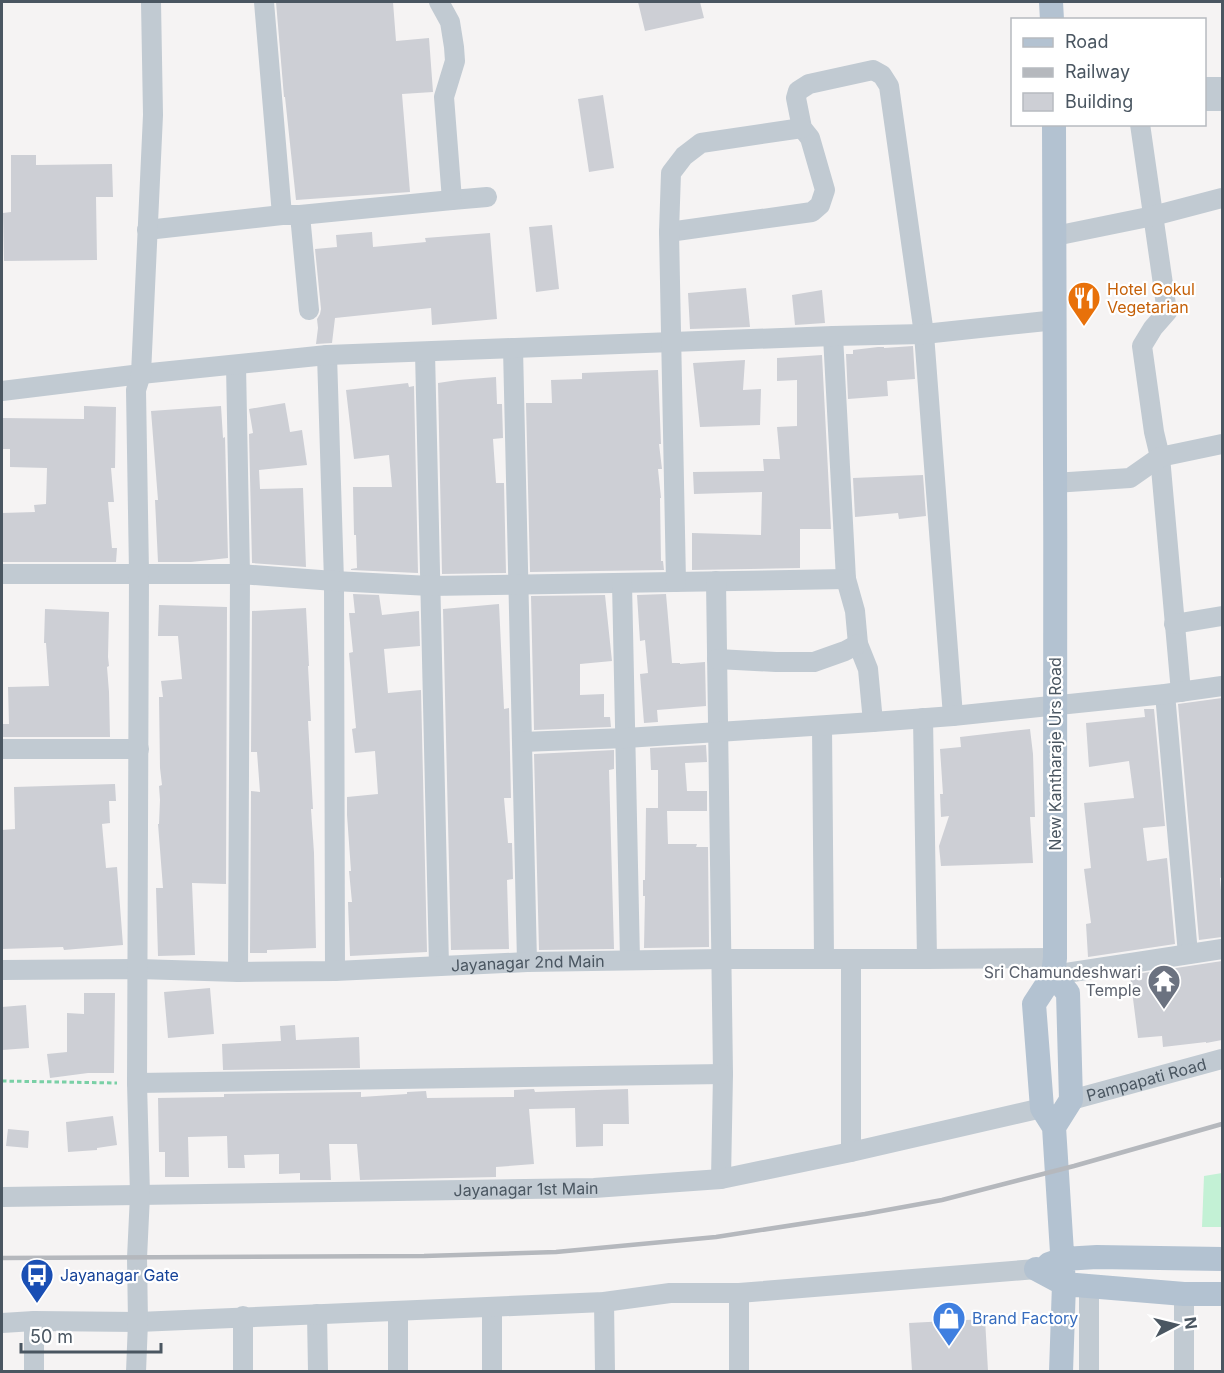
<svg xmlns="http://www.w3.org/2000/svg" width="1224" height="1373" font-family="Inter,sans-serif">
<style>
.green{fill:#c3f1d5}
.building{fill:#cdcfd5}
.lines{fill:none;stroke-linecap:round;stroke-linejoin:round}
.path{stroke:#7ad0a6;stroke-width:3;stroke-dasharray:4.5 3;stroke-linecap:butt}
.minor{stroke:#c1cad2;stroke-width:20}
.major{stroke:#b3c2d1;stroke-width:24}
.rail{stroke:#b5b8bd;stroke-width:4.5}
.labels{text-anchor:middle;stroke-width:4.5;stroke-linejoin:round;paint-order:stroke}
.food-label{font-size:16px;fill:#c56008;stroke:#fff;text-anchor:start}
.street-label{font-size:16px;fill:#4a5661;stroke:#fff}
.worship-label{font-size:16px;fill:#5b616d;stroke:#fff;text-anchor:end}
.transit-label{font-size:16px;fill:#164399;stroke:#fff;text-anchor:start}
.shop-label{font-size:16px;fill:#366cbe;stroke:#fff;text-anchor:start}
</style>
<rect width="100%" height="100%" fill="#f5f3f3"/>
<path class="green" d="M1222,1173v54h-20l2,-51z"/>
<path class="building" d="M276,2h117l3,39 33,-3 4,54 -31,2 8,98 -114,8 -11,-103h-1z
M638,2h62l4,16 -59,13z
M603,95l11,73 -25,4 -11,-73z
M11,155h25v10l76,-1 1,33h-17l1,63 -93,1 -1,-48 8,-1z
M552,225l7,64 -23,3 -7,-65z
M372,232l1,15 53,-5 -1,-4 65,-5 7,86 -65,6 -1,-17 -96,10 -3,25 -16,1 2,-16 -1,-9 3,-5 1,-5 -6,-60 22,-2 -1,-12z
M746,288l4,39 -60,2 -2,-36z
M822,290l3,33 -30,2 -3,-30z
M913,346l2,33 -28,2 1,15 -40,3 -2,-45h7v-4l25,-3h6v1z
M822,355l9,174h-31v39l-108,2v-37l69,2 1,-43 -68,2 -1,-22 71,-1 -1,-12h17l-3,-32 20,-1v-46l-20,1v-23z
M745,360l-2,30 18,-1 -1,36 -60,2 -7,-64z
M658,370l3,74h-2l3,25h-4l3,29h-1l1,63h2l1,9 -134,2 -4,-169h26l-1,-23 31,-1v-6z
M496,377l1,27h5l1,34 -10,1 3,44h8l2,90 -64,1 -4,-191 20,-3z
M408,383l1,4 5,-1 4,187 -67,-3v-1l6,-1 -1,-33h-2l-1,-48h39l-3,-32 -35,4 -8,-69z
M285,403l5,29 12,-2 5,35 -48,5 1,19 43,-1 3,79 -54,-4 -3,-129 4,-1 -4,-24z
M84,406l32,1 -1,61h-4l3,34h-6l4,46h5l-1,14h-114v-49l33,-1 -1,-7 12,-1 1,-36 -37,-1v-18h-8v-31l82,1z
M221,406l2,32 2,-1 3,121 -37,4h-33l-3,-62h3l-7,-89z
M923,475l3,41 -27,3 -1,-6 -43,4 -2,-39z
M353,594l26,1 3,20 37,-4 1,35 -36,3 4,44 33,-3 6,262 -77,4 -2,-54h4l-3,-31h2l-4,-56v-18l31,-3 -3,-43 -20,2 -3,-24 4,-1 -7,-75 4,-1 -4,-39h6z
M666,594l6,69h8v1l25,-2 1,44 -49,4 1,12 -14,1 -4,-49 8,-1 -3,-33 -5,1 -3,-46z
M605,595l7,66 -32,3v31l24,-1v23h6l1,10 -77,3 -3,-134z
M499,604l5,105 5,-1 2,90h-7l4,45h4l1,36 -6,1 2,69 -58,1 -8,-341z
M159,605l68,2 -1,277 -34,-1 3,72 -37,1 -2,-68h7l-5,-64h1l1,-24 -1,-14 3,-1 -2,-17 -1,-71h4l-2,-16 21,-2 -4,-43h-20z
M306,608l3,58h-1l3,55h-3l5,88h-2l3,44 2,95 -49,2v3h-17l1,-162 9,1 -3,-40h-6l1,-141z
M45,609l64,3 -1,45 1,9 -2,1 2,25 1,45h-108v-13h7l-1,-37 41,-1 -3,-43h-2z
M1222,698v179l-2,1 2,24v35l-23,3 -21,-236z
M1144,709h10l11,117 -22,2 4,33 20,-3 8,86 -87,13 -2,-33 5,-1 -7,-54 7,-1 -7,-65 50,-5 -5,-37 -40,6 -3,-44 59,-6z
M1030,729l3,25 2,63h-5l3,46 -92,3 -2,-20 10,-30 -8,1 -1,-23h3l-3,-45 21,-2 -1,-10z
M706,745l1,17 -22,1 2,28h20v20h-40l1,33h29l-1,3h12l1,100 -65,1 1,-52h-2v-16h2l1,-72h12v-38h-7l-1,-22z
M614,750v19l-5,1 5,179 -75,1 -5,-196z
M115,784l1,17h-7l1,22 -8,1 4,44 11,-1 6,78 -59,5 -1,-3 -61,2v-119l13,-1 -1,-42z
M1222,961v79l-16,3v-1l-43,5 -1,-11 -24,2 -8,-63z
M210,988l4,46 -46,4 -4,-46z
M84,993h31l-1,80h-26l-38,5 -3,-24 20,-2v-39l17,1z
M26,1005l3,43 -27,2v-43z
M295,1025l1,15 63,-3 1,31 -137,2 -1,-26 59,-3 -1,-15z
M534,1089l1,3 93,-3 1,35h-26v22l-27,1 -1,-39 -46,1 5,55 -38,3v10l-136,3 -3,-36h-28l2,36h-31v-7l-21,1v-20l-35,1 1,13h-17l-1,-32 -39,1 1,40h-24v-25h-6l-1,-54 66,-1v-3l137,-2v5l46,-3v-2l19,-1 1,7 87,-1v-7z
M113,1116l4,29 -20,3v2l-29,2 -2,-30z
M8,1129l21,2 -1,17 -22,-2z
M985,1319l3,52h-76l-3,-48z"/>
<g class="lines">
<path class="path" d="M2,1081l115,2"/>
<g class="minor">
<path d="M264,2l18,213"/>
<path d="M439,2l11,20 4,25 1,14 -11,36 8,103 35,-3"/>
<path d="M1204,87h18"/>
<path d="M1204,101h18"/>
<path d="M1140,124l27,188 -14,16 -11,18 12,86 6,25 21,235"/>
<path d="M300,215l9,95"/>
<path d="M147,230l135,-15h18l152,-15"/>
<path d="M669,232l143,-20 8,-7 5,-15 -15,-52 -8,-10 -6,-30 2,-7 11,-7 64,-14 9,5 7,11 35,248 29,382"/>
<path d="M1055,236l98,-20 69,-18"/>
<path d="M833,336l13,243 9,32 3,33 10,25 5,53"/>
<path d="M513,348l14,614"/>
<path d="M425,352l14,614"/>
<path d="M327,355l7,226 1,390"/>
<path d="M236,365l4,209 -2,398"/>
<path d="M2,391l139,-17 186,-19 506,-19 91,-2 132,-14"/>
<path d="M1054,483l76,-5 30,-21 62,-13"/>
<path d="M2,574h238l94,7 96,5 416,-7"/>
<path d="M716,581l7,493 -2,105"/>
<path d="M676,582l-7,-350 2,-59 13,-17 17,-13 101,-15"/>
<path d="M622,583l8,377"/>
<path d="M1174,624l48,-8"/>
<path d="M717,659l59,3h38l31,-11 13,-7"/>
<path d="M1165,694l23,260"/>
<path d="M923,718l4,241"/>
<path d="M822,726l2,233"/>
<path d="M522,742l104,-4 247,-16 80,-6 212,-22 57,-8"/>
<path d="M2,749h137"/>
<path d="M851,959v193"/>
<path id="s1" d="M2,970l136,-1 100,3 97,-1 192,-9 194,-3h206l128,-1"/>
<path d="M1053,975l169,-26"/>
<path d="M137,1083l586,-9"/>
<path id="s2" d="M1071,1100l151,-41"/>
<path id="s3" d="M2,1197l592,-9 127,-9 130,-27 191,-44"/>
<path d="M739,1293v79"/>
<path d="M1184,1294v78"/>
<path d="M604,1302l1,70"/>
<path d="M492,1307v65"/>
<path d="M398,1311v61"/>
<path d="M317,1314l1,58"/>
<path d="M243,1316v56"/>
<path d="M2,1323l32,-2 104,1 466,-20 66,-9h69l297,-24"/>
<path d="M34,1372v-51"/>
<path d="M136,1372l2,-50 -1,-64 3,-63 -3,-112 2,-510 -3,-183 5,-16 12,-259 -2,-113"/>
<path d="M1089,1372v-86"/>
</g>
<path class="major" d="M1051,2l1,18
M1054,124c2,278 1,556 1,834l-2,17 15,18 3,107 -17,27 10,157 -3,88
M1053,975l-19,29 8,104 12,19
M1049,1264l14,-5 34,-2 125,2
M1036,1269l28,15 120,10h38"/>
<path class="rail" d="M2,1258l422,-2 132,-4 160,-15 149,-23 77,-14 132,-34 148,-42"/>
</g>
<defs>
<symbol id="restaurant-pin" viewBox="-11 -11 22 30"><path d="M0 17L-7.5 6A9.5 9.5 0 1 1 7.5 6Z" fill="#e8710a" stroke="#fff"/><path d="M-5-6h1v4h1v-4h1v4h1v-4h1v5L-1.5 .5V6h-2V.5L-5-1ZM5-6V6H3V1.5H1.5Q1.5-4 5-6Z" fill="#fff"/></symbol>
<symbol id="temple-pin" viewBox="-11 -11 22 30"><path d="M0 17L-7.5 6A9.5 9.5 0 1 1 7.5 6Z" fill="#6b7280" stroke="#fff"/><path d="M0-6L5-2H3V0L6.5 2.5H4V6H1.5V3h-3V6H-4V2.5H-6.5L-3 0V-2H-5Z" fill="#fff"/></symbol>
<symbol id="bus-pin" viewBox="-11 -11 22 30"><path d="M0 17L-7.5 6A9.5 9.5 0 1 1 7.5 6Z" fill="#1a4fb4" stroke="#fff"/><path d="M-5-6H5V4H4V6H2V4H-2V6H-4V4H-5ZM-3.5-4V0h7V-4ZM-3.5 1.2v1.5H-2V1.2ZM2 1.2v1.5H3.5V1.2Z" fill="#fff"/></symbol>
<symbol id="shop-pin" viewBox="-11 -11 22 30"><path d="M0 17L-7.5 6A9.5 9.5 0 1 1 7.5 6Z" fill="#3f7fe0" stroke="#fff"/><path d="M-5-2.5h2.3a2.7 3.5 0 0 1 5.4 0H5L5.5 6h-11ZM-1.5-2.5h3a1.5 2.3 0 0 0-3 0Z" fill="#fff"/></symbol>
</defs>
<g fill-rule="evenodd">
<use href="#restaurant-pin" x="1065" y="279" width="38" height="52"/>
<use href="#temple-pin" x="1145" y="962" width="38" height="52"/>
<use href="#bus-pin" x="18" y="1256" width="38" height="52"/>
<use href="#shop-pin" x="930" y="1299" width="38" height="52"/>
</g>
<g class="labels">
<g class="food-label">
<text x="1107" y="295">Hotel Gokul<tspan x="1107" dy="18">Vegetarian</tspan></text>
</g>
<g class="street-label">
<text transform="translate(1055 754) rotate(-90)" y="6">New Kantharaje Urs Road</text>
<text dy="6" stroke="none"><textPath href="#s1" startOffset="526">Jayanagar 2nd Main</textPath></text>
<text dy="6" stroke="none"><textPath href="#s2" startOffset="78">Pampapati Road</textPath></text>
<text dy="6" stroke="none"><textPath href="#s3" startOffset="524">Jayanagar 1st Main</textPath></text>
</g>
<g class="worship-label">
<text x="1141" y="978">Sri Chamundeshwari<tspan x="1141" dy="18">Temple</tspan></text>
</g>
<g class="transit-label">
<text x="60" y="1281">Jayanagar Gate</text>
</g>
<g class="shop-label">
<text x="972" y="1324">Brand Factory</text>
</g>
</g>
<rect width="1224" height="1373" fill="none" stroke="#4a5661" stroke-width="6"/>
<rect x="1011" y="18" width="195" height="108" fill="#ffffff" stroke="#b7bbc0" stroke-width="1.5"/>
<rect x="1023" y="38" width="30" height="9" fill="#b3c2d1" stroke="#b7bbc0" stroke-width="1.5"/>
<text x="1065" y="48" font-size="18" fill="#4a5661">Road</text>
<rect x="1023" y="68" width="30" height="9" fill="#b5b8bd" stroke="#b7bbc0" stroke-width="1.5"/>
<text x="1065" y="78" font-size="18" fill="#4a5661">Railway</text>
<rect x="1023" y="93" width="30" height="18" fill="#cdcfd5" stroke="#b7bbc0" stroke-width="1.5"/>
<text x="1065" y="108" font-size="18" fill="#4a5661">Building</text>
<g transform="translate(1176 1325) rotate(83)" stroke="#ffffff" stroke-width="4.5" paint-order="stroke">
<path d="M0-4.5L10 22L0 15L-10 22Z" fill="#4a5661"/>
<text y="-9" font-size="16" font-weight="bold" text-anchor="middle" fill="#4a5661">N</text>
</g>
<path d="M21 1343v9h140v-9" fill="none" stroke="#4a5661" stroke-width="3"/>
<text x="30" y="1343" font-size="18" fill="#4a5661" stroke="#ffffff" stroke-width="4.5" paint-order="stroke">50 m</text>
</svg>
